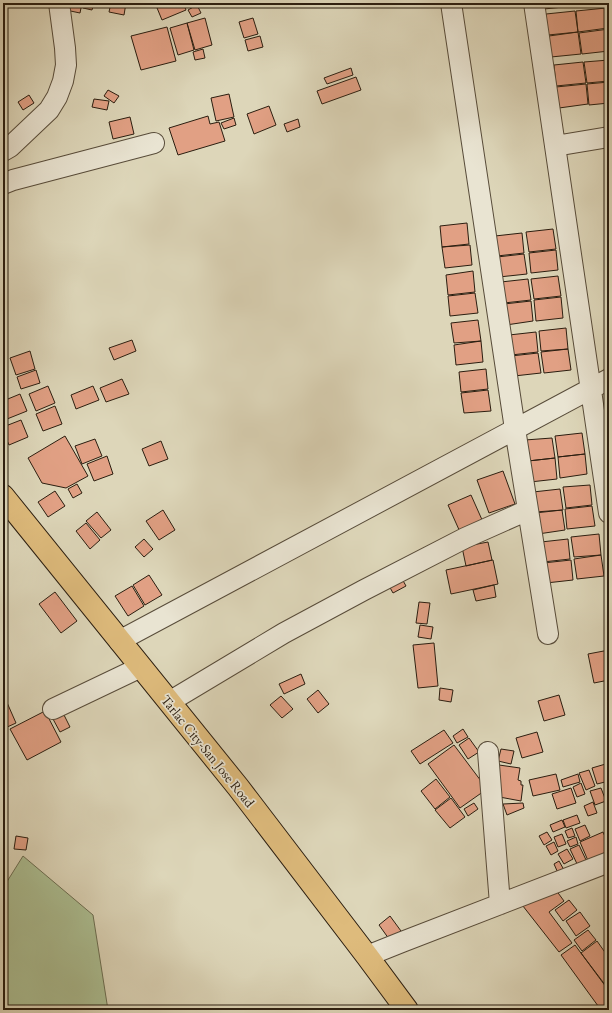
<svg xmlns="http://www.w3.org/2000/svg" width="612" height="1013" font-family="'EB Garamond',serif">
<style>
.green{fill:#acbf93;stroke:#6c6e52}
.building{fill:#e1a084;stroke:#2b1e10}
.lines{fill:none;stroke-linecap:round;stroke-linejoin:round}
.minor-casing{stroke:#584c3a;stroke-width:22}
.major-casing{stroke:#2b1e10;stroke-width:24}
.minor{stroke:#e9e4d2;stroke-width:20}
.major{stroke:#debb7c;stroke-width:22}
.labels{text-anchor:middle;stroke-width:3.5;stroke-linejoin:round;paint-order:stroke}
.street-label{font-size:14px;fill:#2b1e10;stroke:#e9e4d2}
</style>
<rect width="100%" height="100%" fill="#ddd6b9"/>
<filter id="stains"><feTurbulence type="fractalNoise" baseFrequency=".005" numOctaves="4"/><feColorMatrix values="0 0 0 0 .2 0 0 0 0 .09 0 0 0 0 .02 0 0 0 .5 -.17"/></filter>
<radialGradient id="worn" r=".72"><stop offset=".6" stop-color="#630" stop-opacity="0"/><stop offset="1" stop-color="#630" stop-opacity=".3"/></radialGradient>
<path class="green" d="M23,856l70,59 15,95h-105v-122z"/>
<path class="building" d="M63,3h19l-2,10 -19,-4z
M84,3h10l-2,7 -9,-2z
M111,3h15l-2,12 -15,-3z
M155,3h28l3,7 -24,10z
M543,3h30v3l-29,3z
M574,3h29l-28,3z
M197,5l4,8 -9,4 -4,-7z
M606,8l2,20 -30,4 -2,-21z
M575,11l3,21 -30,3 -2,-21z
M205,18l7,27 -17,5 -8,-27z
M253,18l5,16 -14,4 -5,-16z
M187,23l7,27 -16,5 -8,-27z
M167,27l9,34 -35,9 -10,-34z
M609,29v22l-27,3 -3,-21z
M578,32l3,22 -30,3 -2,-21z
M260,36l3,11 -15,4 -3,-11z
M203,49l2,9 -10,2 -2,-8z
M609,60v21l-22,2 -3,-21z
M583,62l3,21 -30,3 -2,-21z
M351,68l2,7 -26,9 -3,-6z
M356,77l5,13 -39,14 -5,-13z
M609,82v21l-20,2 -2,-21z
M586,84l2,20 -29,4 -3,-21z
M108,90l11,6 -5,7 -10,-7z
M229,94l5,23 -18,4 -5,-23z
M29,95l5,8 -11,7 -5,-8z
M94,99l15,2 -2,9 -15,-3z
M269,106l7,19 -22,9 -7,-20z
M208,116l2,8 9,-2 6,19 -47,14 -9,-27z
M130,117l4,17 -21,5 -4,-17z
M234,118l2,7 -12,4 -3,-6z
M298,119l2,8 -13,5 -3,-8z
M467,223l2,21 -27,3 -2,-21z
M553,229l3,20 -27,3 -3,-20z
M522,233l2,20 -27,3 -2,-20z
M470,245l2,20 -27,3 -3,-21z
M556,250l2,20 -27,3 -2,-20z
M524,254l3,20 -28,3 -2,-20z
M473,271l2,21 -27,3 -2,-20z
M558,276l3,20 -27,3 -3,-20z
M528,279l3,21 -27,3 -3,-21z
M475,293l3,20 -28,3 -2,-20z
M561,297l2,21 -27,3 -2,-21z
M531,301l2,20 -27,4 -2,-21z
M478,320l3,21 -27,2 -3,-20z
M566,328l2,21 -27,2 -2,-20z
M536,332l2,20 -27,3 -2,-20z
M132,340l4,11 -22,9 -5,-12z
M481,341l2,21 -27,3 -2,-20z
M568,349l3,21 -27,3 -3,-21z
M30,351l5,18 -19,6 -6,-17z
M538,353l3,20 -27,3 -3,-20z
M486,369l2,20 -27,3 -2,-20z
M36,370l4,13 -19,6 -4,-12z
M122,379l7,15 -23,8 -6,-14z
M48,386l7,17 -19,8 -7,-17z
M93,386l6,14 -23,9 -5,-14z
M488,390l3,21 -27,2 -3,-20z
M20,394l7,17 -20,8 -4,-10v-8z
M55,406l7,18 -19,7 -7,-17z
M21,420l7,17 -19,8 -6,-14v-4z
M582,433l3,21 -27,3 -3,-21z
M65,436l23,40 -22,12 -24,-5 -14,-25z
M552,438l3,20 -27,3 -3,-21z
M95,439l7,17 -20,8 -7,-18z
M161,441l7,18 -19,7 -7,-17z
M585,454l2,20 -27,4 -2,-21z
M107,456l6,18 -19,7 -7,-17z
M555,458l2,21 -27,3 -2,-21z
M503,471l12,33 -26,9 -12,-33z
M77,484l5,9 -9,5 -5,-9z
M590,485l2,20 -26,3 -3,-21z
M560,489l3,21 -28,2 -2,-20z
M55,491l10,15 -17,11 -10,-15z
M471,495l12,27 -23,10 -12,-27z
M592,506l3,20 -28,3 -2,-20z
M163,510l12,20 -16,10 -13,-19z
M562,510l3,20 -27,4 -3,-21z
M97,512l14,18 -10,8 -15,-17z
M86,523l14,17 -10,9 -14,-18z
M599,534l2,21 -27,2 -3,-20z
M144,539l9,10 -9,8 -9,-10z
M568,539l2,20 -27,3 -2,-20z
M488,542l4,18 -26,6 -4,-19z
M601,555l3,21 -27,3 -3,-20z
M493,560l5,24 -47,10 -5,-24z
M571,560l2,20 -27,3 -3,-20z
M149,575l13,20 -17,10 -12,-20z
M401,577l5,9 -13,7 -5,-9z
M494,585l2,12 -20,4 -3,-11z
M132,586l12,20 -16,10 -13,-20z
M55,592l22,29 -16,12 -22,-29z
M419,602l11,1 -3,21 -11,-1z
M420,625l13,2 -2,12 -13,-2z
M434,643l4,43 -20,2 -5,-43z
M609,650v30l-15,3 -6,-29z
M301,674l4,10 -21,10 -5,-10z
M440,688l13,2 -2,12 -12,-2z
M318,690l11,14 -11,9 -11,-14z
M559,695l6,20 -21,6 -6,-20z
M281,696l12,13 -11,9 -12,-13z
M3,698h2l11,25 -11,5 -2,-6z
M45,711l16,31 -34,18 -17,-31z
M63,713l7,14 -10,5 -7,-13z
M463,729l5,8 -11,6 -4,-7z
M444,730l9,13 -33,21 -9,-13z
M537,732l6,20 -21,6 -6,-20z
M469,738l10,14 -11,7 -9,-14z
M454,745l33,44 -27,19 -32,-44z
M501,749l13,2 -3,13 -13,-3z
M609,763v18l-12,3 -5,-16z
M499,765l21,3 -2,12 3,1v4h2l-2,16 -27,-5z
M589,770l6,16 -9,4 -7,-17z
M556,774l4,16 -27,6 -4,-16z
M578,774l2,8 -17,5 -2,-7z
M436,779l14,18 -15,12 -14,-18z
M581,783l4,11 -8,3 -4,-10z
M571,788l5,15 -19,6 -5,-15z
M601,788l5,13 -11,4 -5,-14z
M451,798l14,19 -15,11 -15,-18z
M593,802l4,11 -9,3 -4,-10z
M474,803l4,6 -10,7 -4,-7z
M523,803l1,5 -17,7 -4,-11z
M577,815l3,8 -14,5 -3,-8z
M562,820l3,7 -12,5 -3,-7z
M585,825l5,11 -10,5 -5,-12z
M572,828l3,8 -7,2 -3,-7z
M547,832l5,8 -8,5 -5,-9z
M603,832l6,14v8l-20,9 -9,-21z
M562,834l4,10 -8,3 -4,-10z
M16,836l12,2 -2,12 -12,-1z
M576,837l2,7 -8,3 -3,-6z
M554,842l4,9 -7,4 -5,-9z
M579,845l8,17 -9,4 -8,-17z
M567,849l6,10 -9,5 -6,-10z
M559,861l5,9 -6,3 -4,-9z
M553,886l11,15 -15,11 23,31 -13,9 -40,-51z
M569,900l8,10 -14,11 -8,-11z
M580,912l10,14 -14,10 -10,-15z
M390,916l11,15 -12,8 -10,-14z
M588,930l8,10 -14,11 -8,-11z
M597,941l12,17v32l-28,-37z
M575,945l34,46v14l-7,5h-1l-40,-55z"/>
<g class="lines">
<defs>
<path id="minor" d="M451,3l64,426 33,205
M534,3l75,510
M555,146l54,-9
M3,151l7,-4 39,-37 8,-13 6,-16 3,-16 -1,-17 -6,-45
M3,184l10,-4 141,-37
M119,641l490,-262
M169,702l115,-69 80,-43 101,-52 63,-28
M53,709l88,-42
M488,752l12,152
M367,956l35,-14 207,-80"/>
<path id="major" d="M3,496l235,291 129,169 40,54"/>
</defs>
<use href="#minor" class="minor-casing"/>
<use href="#major" class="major-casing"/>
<use href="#minor" class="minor"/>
<use href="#major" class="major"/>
</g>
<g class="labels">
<g class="street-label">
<text transform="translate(208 751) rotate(51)" y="5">Tarlac City-San Jose Road</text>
</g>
</g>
<rect width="612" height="1013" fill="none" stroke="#ddd6b9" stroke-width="16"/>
<rect x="4" y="4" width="604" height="1005" fill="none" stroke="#2b1e10" stroke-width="2"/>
<rect x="8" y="8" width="596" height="997" fill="none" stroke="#2b1e10"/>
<rect width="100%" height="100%" filter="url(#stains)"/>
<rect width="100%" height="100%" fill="url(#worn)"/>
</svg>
